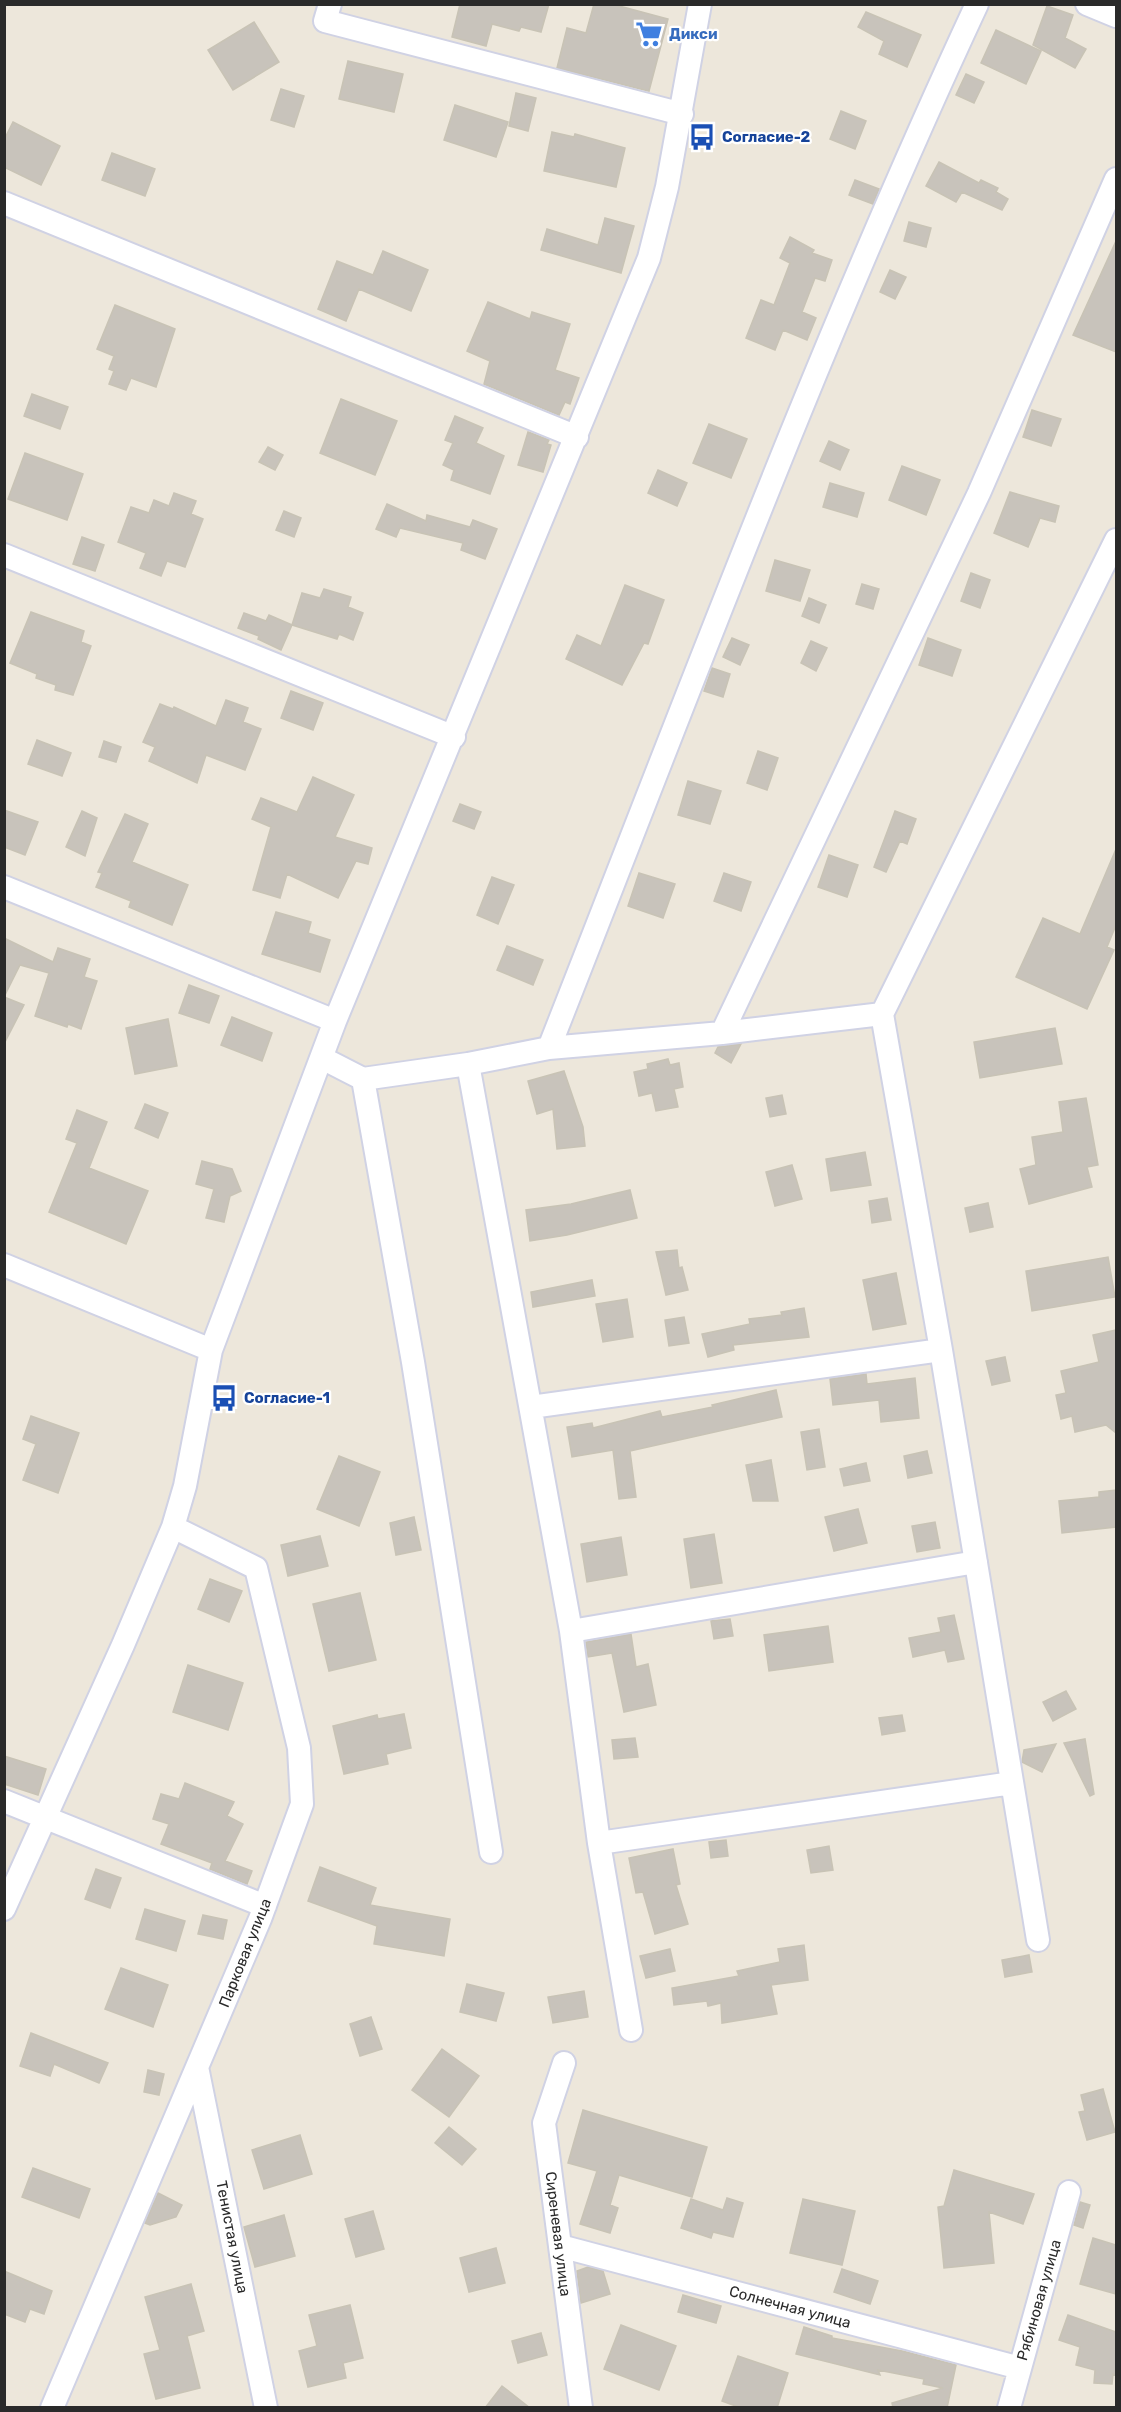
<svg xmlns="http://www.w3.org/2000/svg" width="1121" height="2412" font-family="Rubik,sans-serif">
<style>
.building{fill:#c8c3bb;stroke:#c8c3b5;stroke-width:1.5}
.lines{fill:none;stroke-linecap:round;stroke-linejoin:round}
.minor-casing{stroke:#d0d2e4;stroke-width:26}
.minor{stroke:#fff;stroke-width:22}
.labels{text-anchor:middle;stroke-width:4.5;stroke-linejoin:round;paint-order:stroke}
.shop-label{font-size:15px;font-weight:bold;fill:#366cbe;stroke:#fff;text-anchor:start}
.transit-label{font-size:15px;font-weight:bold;fill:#164399;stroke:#fff;text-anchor:start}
.street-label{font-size:15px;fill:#2a2a2a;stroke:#fff}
</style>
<rect width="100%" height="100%" fill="#ede7db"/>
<path class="building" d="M460,4h89l-8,28 -20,-5 -2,4 -27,-7 -6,22 -34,-9z
M594,4h18l56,15 -19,72 -92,-23 10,-40 19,5z
M1047,6l26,9 -8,23 21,11 -11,19 -42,-23z
M866,12l55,23 -14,32 -28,-13 5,-13 -26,-14z
M254,22l25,40 -46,28 -25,-40z
M996,30l45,21 -15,33 -45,-21z
M348,61l55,13 -9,38 -55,-13z
M966,74l18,8 -10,21 -18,-8z
M281,89l23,7 -10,31 -23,-7z
M516,93l20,5 -8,33 -19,-5z
M455,105l53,17 -12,35 -52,-17z
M841,111l25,10 -11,28 -25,-10z
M13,122l47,24 -19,39 -37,-18v-27z
M552,132l22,5 1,-3 50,14 -9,39 -72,-16z
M112,153l43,16 -10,27 -43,-16z
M939,162l40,21 2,-3 17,8 -2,4 12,7 -6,11 -40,-18 -6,10 -30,-16z
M855,180l24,9 -6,15 -24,-9z
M605,218l29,8 -13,47 -80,-23 6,-21 51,16z
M909,222l22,6 -5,19 -22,-6z
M790,237l24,13 -2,3 20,7 -7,21 -10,-3 -13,34 14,6 -9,22 -24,-10 -8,20 -29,-12 15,-38 13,5 16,-42 -10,-5z
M1116,241v111l-43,-17z
M383,251l45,19 -17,41 -52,-22 -13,32 -28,-12 19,-48 36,14z
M890,270l16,7 -11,22 -15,-7z
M488,302l42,17 2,-7 38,12 -15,46 24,8 -9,26 -5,-2 -6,13 -75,-31 6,-23 -23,-10z
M115,305l60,24 -19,58 -25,-9 -5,12 -17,-6 5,-13 -5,-2 5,-13 -17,-7z
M32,394l36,13 -8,22 -36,-13z
M341,399l56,22 -22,54 -55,-22z
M1032,410l29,9 -10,27 -28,-9z
M455,416l28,12 -7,15 28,13 -14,38 -39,-14 3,-10 -11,-5 10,-22 -8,-3z
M709,424l38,15 -16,39 -38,-15z
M528,432l21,8 -2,4 4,1 -8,27 -25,-7z
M829,441l20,9 -9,20 -20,-9z
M268,447l15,8 -8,15 -16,-8z
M25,453l58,21 -16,46 -59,-21z
M902,466l38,14 -14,35 -37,-15z
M658,470l29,13 -10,23 -29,-13z
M830,483l34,10 -7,24 -34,-10z
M1010,492l49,14 -4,16 -15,-4 -12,29 -34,-14z
M174,493l22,8 -5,13 12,5 -18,48 -18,-6 -6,15 -21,-8 6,-15 -28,-11 13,-35 18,6 5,-13 15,6z
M387,504l39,17 1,-6 43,12 3,-7 24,9 -12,30 -24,-9 2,-7 -63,-15 -4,9 -20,-8z
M284,511l17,7 -7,19 -18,-7z
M82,537l22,8 -9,26 -22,-7z
M775,560l35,10 -10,31 -34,-10z
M971,573l19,7 -10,28 -19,-7z
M862,584l17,5 -6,20 -17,-5z
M625,585l39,15 -16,44 -4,-1 -22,42 -56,-26 11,-24 24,11z
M324,589l27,8 -3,10 15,6 -10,27 -14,-6 -2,5 -45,-14 10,-32 18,5z
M809,598l17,7 -7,18 -17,-7z
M31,612l53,19 -3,11 10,4 -18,49 -18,-5 1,-5 -20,-7 1,-4 -27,-11z
M244,613l22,8 3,-6 23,10 -11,25 -23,-11 1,-3 -21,-8z
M732,638l17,7 -9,20 -17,-8z
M928,638l33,12 -9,26 -33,-11z
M811,641l16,7 -11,23 -15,-8z
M712,668l18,6 -7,23 -19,-6z
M291,691l32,12 -10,27 -32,-12z
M226,700l22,8 -5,14 18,7 -16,41 -39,-15 -9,28 -48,-22 6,-14 -12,-5 17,-38 13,5 1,-2 42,19z
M37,740l34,13 -9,23 -34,-12z
M104,741l17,6 -5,15 -17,-5z
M758,751l20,7 -11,32 -20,-7z
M313,777l41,18 -19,42 37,11 -4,16 -12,-3 -18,37 -51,-24 -7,24 -27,-8 18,-63 -19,-8 9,-21 36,14z
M688,781l33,10 -11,33 -32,-9z
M460,804l21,8 -7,17 -21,-8z
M4,810l34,12 -13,33 -21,-8z
M82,811l15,7 -12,38 -19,-9z
M895,811l21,8 -9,25 -7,-3 -14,31 -12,-5z
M125,814l23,10 -16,38 56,23 -16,40 -43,-18 2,-6 -35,-14 6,-14 -4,-1z
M1116,849v76l-9,22 7,3 -27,59 -71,-32 27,-59 37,16z
M829,855l29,10 -11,32 -29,-10z
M639,873l36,11 -12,34 -35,-12z
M724,873l27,9 -10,29 -27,-10z
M492,877l22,8 -16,39 -21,-9z
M276,912l35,10 -3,11 22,7 -10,32 -58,-18z
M4,938l49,24 5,-14 32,11 -6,18 13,4 -16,48 -13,-5 -1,3 -32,-11 14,-43 -29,-8 -16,32z
M507,946l36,14 -10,25 -36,-15z
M189,985l30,11 -10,27 -30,-10z
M4,997l20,8 -20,39z
M232,1017l40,16 -10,28 -41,-16z
M168,1019l9,47 -42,8 -9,-46z
M1055,1028l7,36 -82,14 -6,-36z
M741,1044l-10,19 -16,-10 3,-6z
M668,1059l2,6 9,-2 4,24 -9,2 4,18 -22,4 -4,-18 -13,3 -5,-24 14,-3 -1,-5z
M564,1071l19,56 2,19 -28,3 -4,-40 -16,5 -9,-33z
M782,1095l4,19 -16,3 -4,-19z
M1086,1098l12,67 -11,2 5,20 -63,17 -9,-35 16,-4 -4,-28 31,-5 -4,-30z
M145,1104l23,9 -10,25 -23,-10z
M77,1110l30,12 -18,46 59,23 -22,53 -77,-32 28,-69 -11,-4z
M865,1152l6,33 -40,6 -5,-32z
M202,1161l30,8 9,22 -11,5 -6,26 -18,-4 8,-29 -18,-5z
M792,1165l10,34 -27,7 -9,-34z
M630,1190l7,28 -70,17 -37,6 -4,-31 45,-6z
M887,1198l4,22 -19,3 -3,-22z
M988,1203l5,24 -23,5 -5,-24z
M677,1250l2,18 3,-1 6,23 -22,5 -10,-43z
M1108,1257l7,40 -83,14 -6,-40z
M896,1273l10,51 -33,6 -10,-50z
M592,1280l3,16 -62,11 -2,-15z
M627,1299l6,38 -30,5 -7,-38z
M804,1308l5,29 -76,8 1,5 -26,7 -6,-23 48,-10 -1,-5 33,-4 -1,-3z
M684,1317l5,26 -20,3 -4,-26z
M1116,1330v103l-10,-8 -31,7 -3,-16 -11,3 -5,-24 10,-2 -5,-22 38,-9 -6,-27z
M1005,1357l5,24 -18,4 -6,-24z
M866,1374l1,10 48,-6 4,40 -38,4 -2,-22 -46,5 -3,-26z
M776,1390l6,27 -152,34 6,46 -17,2 -6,-49 -41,7 -5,-30 25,-4 1,5 67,-17 2,6 51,-10 -1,-2z
M31,1416l48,17 -21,60 -35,-13 13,-36 -13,-5z
M819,1429l6,38 -18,3 -6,-38z
M927,1451l5,22 -24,5 -4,-22z
M339,1456l41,16 -21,54 -42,-17z
M771,1460l7,41h-25l-7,-36z
M866,1463l4,18 -26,5 -4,-17z
M1116,1490v37l-54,6 -3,-32 40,-4v-5z
M858,1509l9,34 -33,8 -9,-34z
M414,1517l7,33 -25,5 -6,-32z
M935,1522l5,26 -23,4 -5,-26z
M714,1534l8,49 -31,5 -7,-49z
M320,1536l8,30 -40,10 -7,-31z
M621,1537l6,38 -40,7 -6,-38z
M210,1579l32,12 -13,31 -31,-13z
M360,1593l16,67 -47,11 -16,-67z
M954,1615l10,44 -16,3 -3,-12 -32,7 -4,-19 32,-6 -3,-14z
M730,1619l3,17 -19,3 -3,-18z
M828,1626l5,36 -64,9 -5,-36z
M631,1634l5,33 12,-3 8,41 -32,7 -12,-59 -24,4 -2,-15z
M188,1665l55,18 -15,47 -55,-18z
M1066,1691l10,18 -23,12 -10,-19z
M404,1714l7,34 -25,6 2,10 -44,10 -11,-48 44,-11 1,4z
M902,1715l3,16 -23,4 -3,-17z
M635,1738l3,19 -24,2 -2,-19z
M1085,1739l9,55 -4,2 -26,-53z
M1056,1744l-14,28 -20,-10 2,-12z
M4,1756l42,13 -8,26 -34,-11z
M185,1783l49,19 -7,14 16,8 -18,37 27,10 -5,13 -37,-15 2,-6 -51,-19 8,-20 -16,-5 8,-25 18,5z
M726,1840l2,16 -17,2 -2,-16z
M829,1846l4,24 -22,3 -4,-23z
M673,1849l7,35 -4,1 12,39 -33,10 -12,-42 -7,1 -7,-35z
M320,1867l56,21 -6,17 80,14 -6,37 -70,-12 3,-18 -69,-25z
M96,1869l25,9 -11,30 -25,-9z
M145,1909l40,12 -9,30 -40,-12z
M203,1915l24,5 -4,19 -25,-5z
M804,1945l4,35 -37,5 6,29 -55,9 -1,-20 -13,3 -1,-5 -33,4 -2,-17 67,-12 -2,-5 43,-9 -2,-13z
M670,1949l5,22 -29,7 -6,-22z
M1029,1955l3,17 -27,5 -3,-17z
M121,1968l47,17 -15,42 -48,-18z
M467,1984l37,9 -8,28 -36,-9z
M584,1991l4,26 -35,6 -5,-26z
M371,2017l11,32 -22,7 -10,-32z
M31,2033l77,30 -9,20 -45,-19 -4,12 -30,-10z
M442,2049l37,27 -30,41 -37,-27z
M148,2070l16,4 -5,21 -15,-3z
M1103,2089l12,43 -28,8 -8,-28 6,-1 -4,-16z
M583,2110l124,37 -15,50 -73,-22 -9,30 8,3 -8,25 -30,-9 17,-53 -29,-8z
M449,2127l27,22 -14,16 -27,-22z
M300,2135l12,39 -48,15 -12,-39z
M33,2168l57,21 -11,29 -57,-21z
M954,2170l80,24 -11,30 -34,-12 5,51 -50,5 -6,-61 6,-1z
M158,2193l24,12 -6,12 -26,8 -5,-2z
M727,2198l16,5 -10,34 -20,-5 -2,6 -30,-10 10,-29 32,11z
M803,2199l52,12 -13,54 -52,-12z
M1080,2202l10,3 -7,23 -9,-3z
M373,2211l11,38 -28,8 -11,-38z
M284,2215l11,41 -40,11 -11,-40z
M1093,2238l23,7v49l-36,-10z
M496,2248l9,35 -36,9 -9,-34z
M588,2267l15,4 7,23 -29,9 -4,-32z
M842,2269l36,12 -8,23 -36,-12z
M4,2271l48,20 -8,23 -14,-5 -5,13 -21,-8z
M191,2284l13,47 -17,5 13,52 -44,11 -12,-45 16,-4 -15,-53z
M683,2295l38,11 -5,17 -38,-11z
M350,2305l13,53 -20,5 3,15 -38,9 -9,-36 18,-5 -8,-31z
M1068,2315l48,17v43l-3,-1 -1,10 -18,-1 1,-13 -19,-5 4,-18 -21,-7z
M621,2325l55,21 -17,44 -55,-21z
M804,2327l28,9v2l70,13 54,14 -9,43h-54l-1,-5 51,-15 -20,-4 1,-5 -46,-9 2,5 -84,-21z
M541,2333l6,22 -29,8 -6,-22z
M738,2356l50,17 -11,35h-36l-19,-7z
M502,2386l28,22h-45z"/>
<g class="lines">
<defs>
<path id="minor" d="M330,4l-5,17 357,93
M1087,4l29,12
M4,203l573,234
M4,555l450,182
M4,887l331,134
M722,1033l257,-540 137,-314
M549,1048c138,-350 269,-703 428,-1044
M322,1058l41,21 105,-15 81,-16 173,-15 160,-19
M468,1064l103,567 28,212 32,187
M363,1079l50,283 78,490
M4,1265l207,85
M531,1407l410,-57
M571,1631l405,-69
M4,1801l261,105
M599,1843l413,-60
M4,1909l119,-264 50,-118 12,-41 26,-136 124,-329 314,-763 18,-71 33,-183
M1038,1940l-97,-590 -59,-336 234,-474
M564,2063l-20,60 37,285
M197,2067l69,341
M560,2246l460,122
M52,2408l208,-489 42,-115 -3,-56 -43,-180 -83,-41
M1009,2408l60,-216"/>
</defs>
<use href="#minor" class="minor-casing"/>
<use href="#minor" class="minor"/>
</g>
<defs>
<symbol id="supermarket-bare" viewBox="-9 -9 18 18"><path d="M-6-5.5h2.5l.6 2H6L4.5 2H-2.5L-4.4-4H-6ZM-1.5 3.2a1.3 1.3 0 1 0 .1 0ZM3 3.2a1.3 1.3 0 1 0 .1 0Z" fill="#3f7fe0" stroke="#fff" stroke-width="2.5" paint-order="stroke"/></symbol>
<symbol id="bus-bare" viewBox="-9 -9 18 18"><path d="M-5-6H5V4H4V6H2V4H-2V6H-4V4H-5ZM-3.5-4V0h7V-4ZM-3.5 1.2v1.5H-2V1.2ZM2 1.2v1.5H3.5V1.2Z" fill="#1a4fb4" stroke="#fff" stroke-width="2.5" paint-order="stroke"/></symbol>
</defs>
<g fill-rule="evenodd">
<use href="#supermarket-bare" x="630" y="15" width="38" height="38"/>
<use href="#bus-bare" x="683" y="118" width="38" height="38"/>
<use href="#bus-bare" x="205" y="1379" width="38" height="38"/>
</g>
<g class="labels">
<g class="shop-label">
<text x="669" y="39">Дикси</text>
</g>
<g class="transit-label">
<text x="722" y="142">Согласие-2</text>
<text x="244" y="1403">Согласие-1</text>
</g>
<g class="street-label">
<text transform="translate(245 1953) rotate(-68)" y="5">Парковая улица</text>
<text transform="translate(558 2234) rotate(83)" y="5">Сиреневая улица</text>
<text transform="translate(232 2237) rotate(79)" y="5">Тенистая улица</text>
<text transform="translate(1039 2300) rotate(-74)" y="5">Рябиновая улица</text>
<text transform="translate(790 2307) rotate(15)" y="5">Солнечная улица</text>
</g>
</g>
<rect width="1121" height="2412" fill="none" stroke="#2a2a2a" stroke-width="12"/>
</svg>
